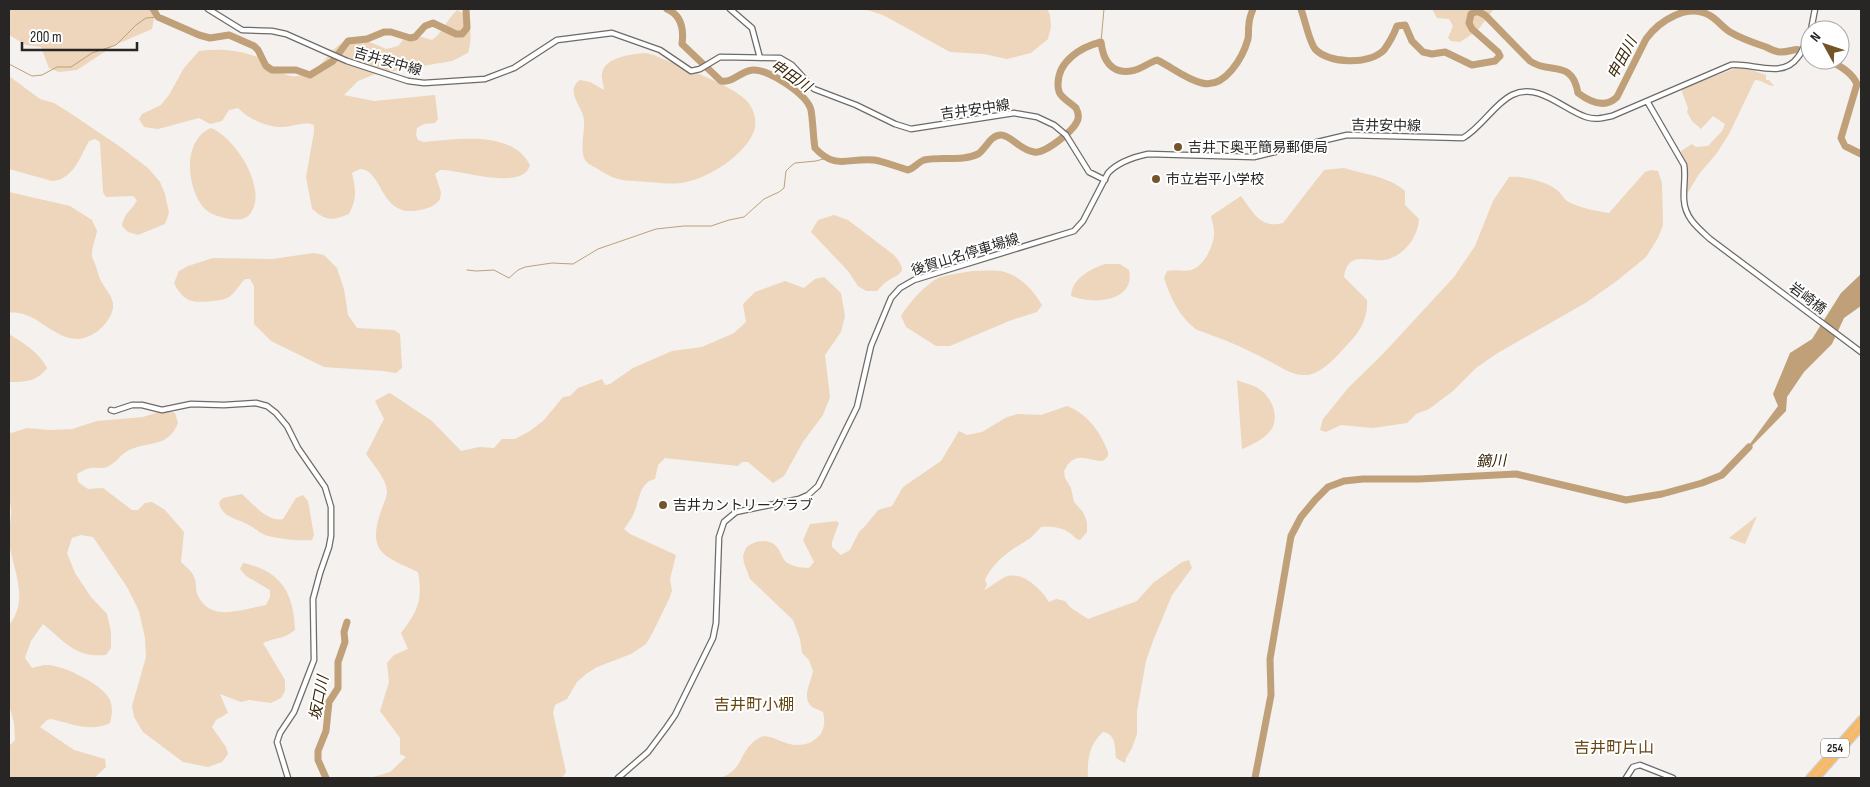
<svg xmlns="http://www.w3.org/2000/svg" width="1870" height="787" font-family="'Sofia Sans Condensed','Noto Sans JP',sans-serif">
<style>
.green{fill:#edd6bb}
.water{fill:#bfa079}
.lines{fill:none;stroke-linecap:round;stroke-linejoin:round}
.stream{stroke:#bfa079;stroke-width:1}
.river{stroke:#bfa079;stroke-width:7}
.secondary-casing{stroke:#6d6b68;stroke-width:7}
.highway-casing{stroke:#cfcfcf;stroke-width:8}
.secondary{stroke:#fff;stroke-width:4.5}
.highway{stroke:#f7b966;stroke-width:5.5}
.poi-dot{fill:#74552a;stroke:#fff;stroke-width:2}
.labels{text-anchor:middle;stroke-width:4;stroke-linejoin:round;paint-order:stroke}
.shield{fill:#fff;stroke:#686766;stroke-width:1}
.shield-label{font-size:12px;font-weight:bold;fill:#272625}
.street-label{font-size:14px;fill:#272625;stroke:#fff}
.poi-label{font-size:14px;fill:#272625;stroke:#fff;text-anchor:start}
.water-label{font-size:15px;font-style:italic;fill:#3a2403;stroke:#fff}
.quarter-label{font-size:16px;fill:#684613;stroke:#fff}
</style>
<rect width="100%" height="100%" fill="#f4f1ee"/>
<path class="green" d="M9,9h144l2,4 -3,16 -37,16 -38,25 -18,2 -10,-4 -8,-21 -15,-2 -17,-10z
M864,9h183l3,6 1,12 -3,12 -17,14 -24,6 -23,-5 -34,-2 -67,-37z
M1432,9h62l-17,22 -17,11 -9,-1 -3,-3 5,-12 -4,-7 -12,-1z
M457,10l10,5c4,14 5,24 1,38l-16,8 -77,13 -17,7 -14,14 30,6 61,-6 3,24 -3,4 -11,1 -7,4 -1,7 2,5 6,2c33,-3 88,-12 106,23 -7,27 -71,4 -90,5l-5,4 6,18 -1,7c-5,7 -11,9 -20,11 -41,9 -36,-40 -60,-41l-8,4c4,18 5,25 -3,41 -17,7 -23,7 -37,-5l-6,-32 8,-45v-7c-9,-4 -20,1 -30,2 -16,1 -36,-8 -46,-19l-9,2 -7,11 -12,3 -11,-6 -41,11 -14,-2 -5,-8 3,-5 19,-9 8,-10 15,-27 15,-17c20,-3 42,-1 61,7 12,5 22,20 37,18 42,-7 29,-57 89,-27l12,-3 5,-6 9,1 6,-5 14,4c10,-6 15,-21 25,-30z
M646,53l8,2c22,10 76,29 92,45 7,7 12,21 8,31 -8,23 -45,47 -68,51 -13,3 -24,1 -37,0 -23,-2 -30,1 -51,-13 -3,-2 -9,-4 -12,-8 -7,-7 -1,-30 -2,-41 -1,-13 -20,-29 -4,-40l10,2 14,8c0,-4 -3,-11 -2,-16 2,-17 30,-20 44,-21z
M1736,68h9l21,7v5h3l5,6c-7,0 -11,-6 -19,-6l-26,54 -12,19 -18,21 -12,20 1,-25 -7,-18 11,-7 4,3 12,-1 14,-15 3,-7 -12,-8 -12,13 -9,-8 -5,-9 1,-4 -7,-19z
M9,76l31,23 14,4 13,8 52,35 29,22 12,14 5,12 4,19 -4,11 -27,11 -10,-3 -6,-6c3,-15 10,-15 15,-26l-4,-4 -27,1 -3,-5 -3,-50 -5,-3 -6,2c-9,16 -16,39 -37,40l-43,-12z
M211,128c24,9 58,62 39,86 -5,6 -13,6 -21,5 -8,-2 -18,-4 -24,-10 -19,-20 -23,-69 6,-81z
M1344,168c20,6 46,9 61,23v14l14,14c-1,19 -16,38 -35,41 -17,2 -36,-10 -40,17l23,23c1,20 -8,33 -21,46 -10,11 -24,28 -40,29 -14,1 -27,-9 -39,-15 -22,-12 -46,-22 -70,-30 -17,-12 -27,-33 -33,-52l3,-7c8,-2 16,1 24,-1 13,-3 24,-26 23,-38 0,-5 -2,-11 -3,-16l30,-20c12,16 19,33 42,27l41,-53z
M1651,170l7,1 4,12 1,42 -5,13 -12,19 -28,23 -31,22 -91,52 -20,14 -23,23 -24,18 -13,5 -9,9 -34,5 -32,-3 -15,7 -6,-2 3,-11 26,-32 32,-31 73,-79 21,-31 18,-45 16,-24c14,-1 36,4 48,13 4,3 6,8 10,11 12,7 29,10 42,12l36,-41z
M9,192l61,14 22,14 5,11c-1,6 -5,16 -5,22 -1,3 2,8 3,11 2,5 3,10 5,15 8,16 20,22 8,41 -6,9 -14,15 -24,18 -28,7 -48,-30 -75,-25z
M834,215l14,5 46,35c16,19 5,18 -8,27 -3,2 -6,6 -9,9h-11l-8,-5 -10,-15 -37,-39 7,-12z
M314,253l10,2 13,13 7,21 4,26 9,13 37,2 6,4 2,34 -6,5 -13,-2 -59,-4 -53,-26 -17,-17v-38l-4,-7h-5c-6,6 -10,14 -16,18 -5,3 -10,3 -15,4 -21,2 -30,2 -40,-18l5,-12 9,-5 25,-8 59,1z
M1105,264h15l9,6c7,32 -36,35 -58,26 1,-18 20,-27 34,-32z
M972,271c9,0 19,-1 28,0 19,3 33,19 42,34l-5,7 -28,9 -59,25h-14l-30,-19 -5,-11c8,-13 26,-34 40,-39 10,-3 21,-4 31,-6z
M824,277l17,16 4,23 -4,16 -16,23 5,42 -7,18 -20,27 -19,34 -11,7 -25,-21h-6l-4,4 -73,-8 -7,7 -3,14c-17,4 -15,23 -22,36 -2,5 -6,9 -9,14l6,5 46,21 -6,24 2,12 -3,8 -17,35 -6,10 -15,10 -34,13 -11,7 -9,8 -10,17 -12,6 -2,8 13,59 -4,6h-192l20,-6 16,-15 -6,-3v-16l-20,-27 9,-29 -2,-19 7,-8 14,-6 -7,-16c17,-22 22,-33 17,-61 -31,-15 -51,-18 -38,-58 2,-7 7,-16 7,-23 -1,-13 -14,-27 -21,-37l18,-35 -9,-18 14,-8 4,2 39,26 29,30 18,-4 15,1 8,-9h13l15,-8 14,-11 19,-23 7,-1 8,-8 24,-9 3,6 5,-1 23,-16 39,-17 30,-4 32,-14 12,-11 -3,-18 12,-12 30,-11 19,7 11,-9z
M9,334c14,9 30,18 38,34 -10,14 -22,14 -38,14z
M1237,380c6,3 13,4 19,7 14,7 25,28 15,43 -7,9 -19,15 -29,19z
M1067,406c20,7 34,27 41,46v4l-5,5c-16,0 -28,-12 -39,10l1,7 6,10 3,14 9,10 4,10v10l-7,8c-5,-1 -6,-4 -10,-7 -8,-6 -19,-7 -29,-6 -4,4 -8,9 -12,12 -17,10 -36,22 -44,41l2,5 -3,5c7,-3 15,-11 24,-14 16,-4 34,14 41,26l7,-3 9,2 6,7 17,11 49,-18 16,-18 29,-21 7,-2 3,8 -20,27 -19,46 -7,20 -9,50v23l-5,14 -6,10 -1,5 -9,-5c-1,-11 0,-24 -13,-26 -14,13 -16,28 -15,46h-368c25,-8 18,-28 39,-40 12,-8 29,15 52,4 3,-2 6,-4 9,-7 5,-7 5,-15 3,-23 -3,-2 -8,-3 -11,-5 -11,-10 -1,-24 1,-36l-4,-11 -7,-7 -2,-14 -7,-19 -43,-41 -6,-16 -1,-7 3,-8c7,-7 21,-10 29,-3 7,6 6,15 14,19 6,3 14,4 20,4l5,-6 -11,-22 7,-16 26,-3 3,2 -7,19v5l9,8 9,-5 9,-18 7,-7 12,-15 14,-4 11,-19 38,-26 18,-30 8,4 15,-3 25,-15 11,-3 23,1z
M165,410l10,3 3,10c-10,25 -29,18 -49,27 -8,4 -13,13 -22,17 -5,2 -10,0 -16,1 -4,0 -10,4 -14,6l1,8 10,7 15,-1 29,22h6l7,-7 7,-1 13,8 19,22 -3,30c4,4 11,9 13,15 3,5 1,13 4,19 13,27 45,13 68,9l4,-8v-7l-24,-14 -6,-7 3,-6c38,7 51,31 52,67 -13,10 -19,7 -32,13l22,37v11l-4,7 -10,5 -22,-3 -8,2 -21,-8 8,19 -12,7 -4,7 14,20 2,7 -6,8 -14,5 -25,-5 -40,-30 -9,-15 -2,-11 14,-49 -1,-19 -6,-27 -12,-24 -34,-50 -12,-2 -9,3 -5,15 8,20 16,24 16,17 4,18v16l-5,7c-31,3 -42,-14 -63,-31l-12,17 -6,17 7,10c4,-1 10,-3 15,-3 16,0 57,20 63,35 3,8 2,15 0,23 -20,10 -39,0 -59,-4l-4,1 -7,7 34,23 31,9 1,8 -12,11h-85v-32l6,-6 -1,-17 -5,-19v-79c21,-25 4,-55 0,-83 -2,-15 6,-28 0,-42v-68l2,1 16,-5 22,2 23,-1 25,-8 46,-4z
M242,494c10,9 26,29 41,25l13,-21 7,-3 5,6 6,34 -2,5c-13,1 -35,-1 -47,-5 -7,-3 -13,-9 -20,-12 -11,-5 -24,-7 -26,-21l4,-4z
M1757,516l-12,28 -16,-6z"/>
<path class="water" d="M1861,274v32l-17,12 -12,26 -28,28 -17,25 -1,14 -48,49 40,-54 -5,-12 17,-41 22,-14 29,-46z"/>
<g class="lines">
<path class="stream" d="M1101,42l3,-33
M9,64l23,12 10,-1 15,-8h14l21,-14 24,-8 20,-20 10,-7 12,-1
M467,270l9,1 18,-1 15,8 9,-8 7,-3 27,-4 21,1 25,-15 58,-20 28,-3h27l18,-6 15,-3 20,-18 15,-7 5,-4 2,-17 5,-5 4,-3 21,-2 11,-3"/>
<path class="river" d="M153,9l5,8 41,18 11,3 19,-3 25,11 4,4 8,16 6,4h24l14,5 23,-14 15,-20 19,-2 17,-7h7l19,6 5,-1 10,-11 8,-3 23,11h6l5,-6 -1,-19
M667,9c14,6 17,20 15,35l39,37c13,2 19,-10 32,-11 15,-1 54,24 58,40 2,11 2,26 4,38 21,23 34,9 59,12 12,2 23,7 34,10 7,-2 10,-8 16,-10 17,-4 38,2 54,-6 8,-5 12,-19 23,-19 10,0 18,15 33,17 11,2 41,-22 44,-33 1,-4 0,-7 -2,-11 -4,-4 -11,-8 -15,-13 -3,-3 -3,-7 -3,-11 0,-23 23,-37 43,-42 2,18 10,32 30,29 9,-1 17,-8 26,-11 15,7 28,19 45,23 23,6 41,-26 46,-44 1,-5 0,-10 1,-15 0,-5 2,-10 4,-15
M1301,9c4,11 8,32 14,40 14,15 54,16 69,1 5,-7 10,-16 13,-24l8,-1 7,16 11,11 9,2 13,-2 27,13 23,-4 5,-5 -2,-4 -26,-23 -3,-6 2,-9c6,-4 9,-2 15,2l44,45c19,14 42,-3 48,32 12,9 27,16 39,4l29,-58c13,-18 41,-36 63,-24 8,4 13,12 21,17 10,6 24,11 36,15 4,2 10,5 14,5 15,0 13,-6 30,1
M1828,60c11,5 24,12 29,24l-16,54 4,8 16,8
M326,778l-8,-18v-9l8,-20 3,-29 9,-14v-26l7,-20 -1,-10 3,-10
M1255,778l16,-83 -1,-36 21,-123 10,-19 14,-17 13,-13 16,-6 19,-2h56l97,-5 110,26 36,-6 40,-11 20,-8 27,-28"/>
<defs>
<path id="secondary" d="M208,9l34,21 30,1 14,3 61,27 61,20 16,2 61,-4 29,-11 43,-28 55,-7 48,17 31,21 9,-2 20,-12 60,1 12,7 22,24 42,16 39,19 16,5 103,-16 23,4 17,8 12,10 23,37 16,8
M730,9l22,19 8,30
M1811,30l4,-21
M1647,101l37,64c2,12 -1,23 0,35 1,18 14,28 26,39l151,113
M111,410l3,1 18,-6h10l20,5 29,-6 33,1 32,-2 11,3 9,7 11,13 11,22 27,39 6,20v29l-2,11 -9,26 -7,26 1,61 -20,52 -14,21 -3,9 11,36
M618,778l30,-26 18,-24 9,-13 38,-77 3,-15 3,-86 5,-15 12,-10 63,-13 9,-4 10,-9 39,-79 14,-61 20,-48 9,-10 14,-8 160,-49 9,-10 25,-48c10,-11 26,-16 40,-19l106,3 93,-22 116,3c19,-11 31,-34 49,-43 27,-13 50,14 74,22 9,3 17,1 26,-1l119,-51c22,-2 52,14 67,-8 6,-7 8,-17 12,-25
M1626,778l7,-11 7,-2 33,13"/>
<path id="highway" d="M1809,778l52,-59
M1817,778l44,-50"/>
</defs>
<use href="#secondary" class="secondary-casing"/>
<use href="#highway" class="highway-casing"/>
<use href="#secondary" class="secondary"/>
<use href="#highway" class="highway"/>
</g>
<g class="poi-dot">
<circle cx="1178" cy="147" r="5"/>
<circle cx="1156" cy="179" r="5"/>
<circle cx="663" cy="505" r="5"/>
</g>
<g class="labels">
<rect class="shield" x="1821" y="738.5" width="28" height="19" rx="4"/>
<g class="shield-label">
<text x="1835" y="752">254</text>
</g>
<g class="street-label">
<text transform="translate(388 61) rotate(16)" y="5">吉井安中線</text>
<text transform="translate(975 109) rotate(-8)" y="5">吉井安中線</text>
<text transform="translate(1386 125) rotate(1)" y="5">吉井安中線</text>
<text transform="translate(965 254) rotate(-17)" y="5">後賀山名停車場線</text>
<text transform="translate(1808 298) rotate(37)" y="5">岩崎橋</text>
</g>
<g class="poi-label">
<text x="1188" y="152">吉井下奥平簡易郵便局</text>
<text x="1166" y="184">市立岩平小学校</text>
<text x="673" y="510">吉井カントリークラブ</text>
</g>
<g class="water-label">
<text transform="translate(1622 58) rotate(-62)" y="5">申田川</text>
<text transform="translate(791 76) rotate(34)" y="5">申田川</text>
<text transform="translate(1491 461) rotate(-2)" y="5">鏑川</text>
<text transform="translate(319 698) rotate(-79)" y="5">坂口川</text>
</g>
<g class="quarter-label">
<text x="754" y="710">吉井町小棚</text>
<text x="1614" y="753">吉井町片山</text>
</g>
</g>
<rect width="1870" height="787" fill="none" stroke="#272625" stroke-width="20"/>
<g transform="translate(1825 45) rotate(310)"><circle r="24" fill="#ffffff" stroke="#a9a8a8"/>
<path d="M0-4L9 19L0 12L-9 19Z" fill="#74552a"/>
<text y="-8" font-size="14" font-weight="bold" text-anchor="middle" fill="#272625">N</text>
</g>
<path d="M22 42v8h115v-8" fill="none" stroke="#272625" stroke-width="2.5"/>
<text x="30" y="42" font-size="15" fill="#272625" stroke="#ffffff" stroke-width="4" paint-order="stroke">200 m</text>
</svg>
